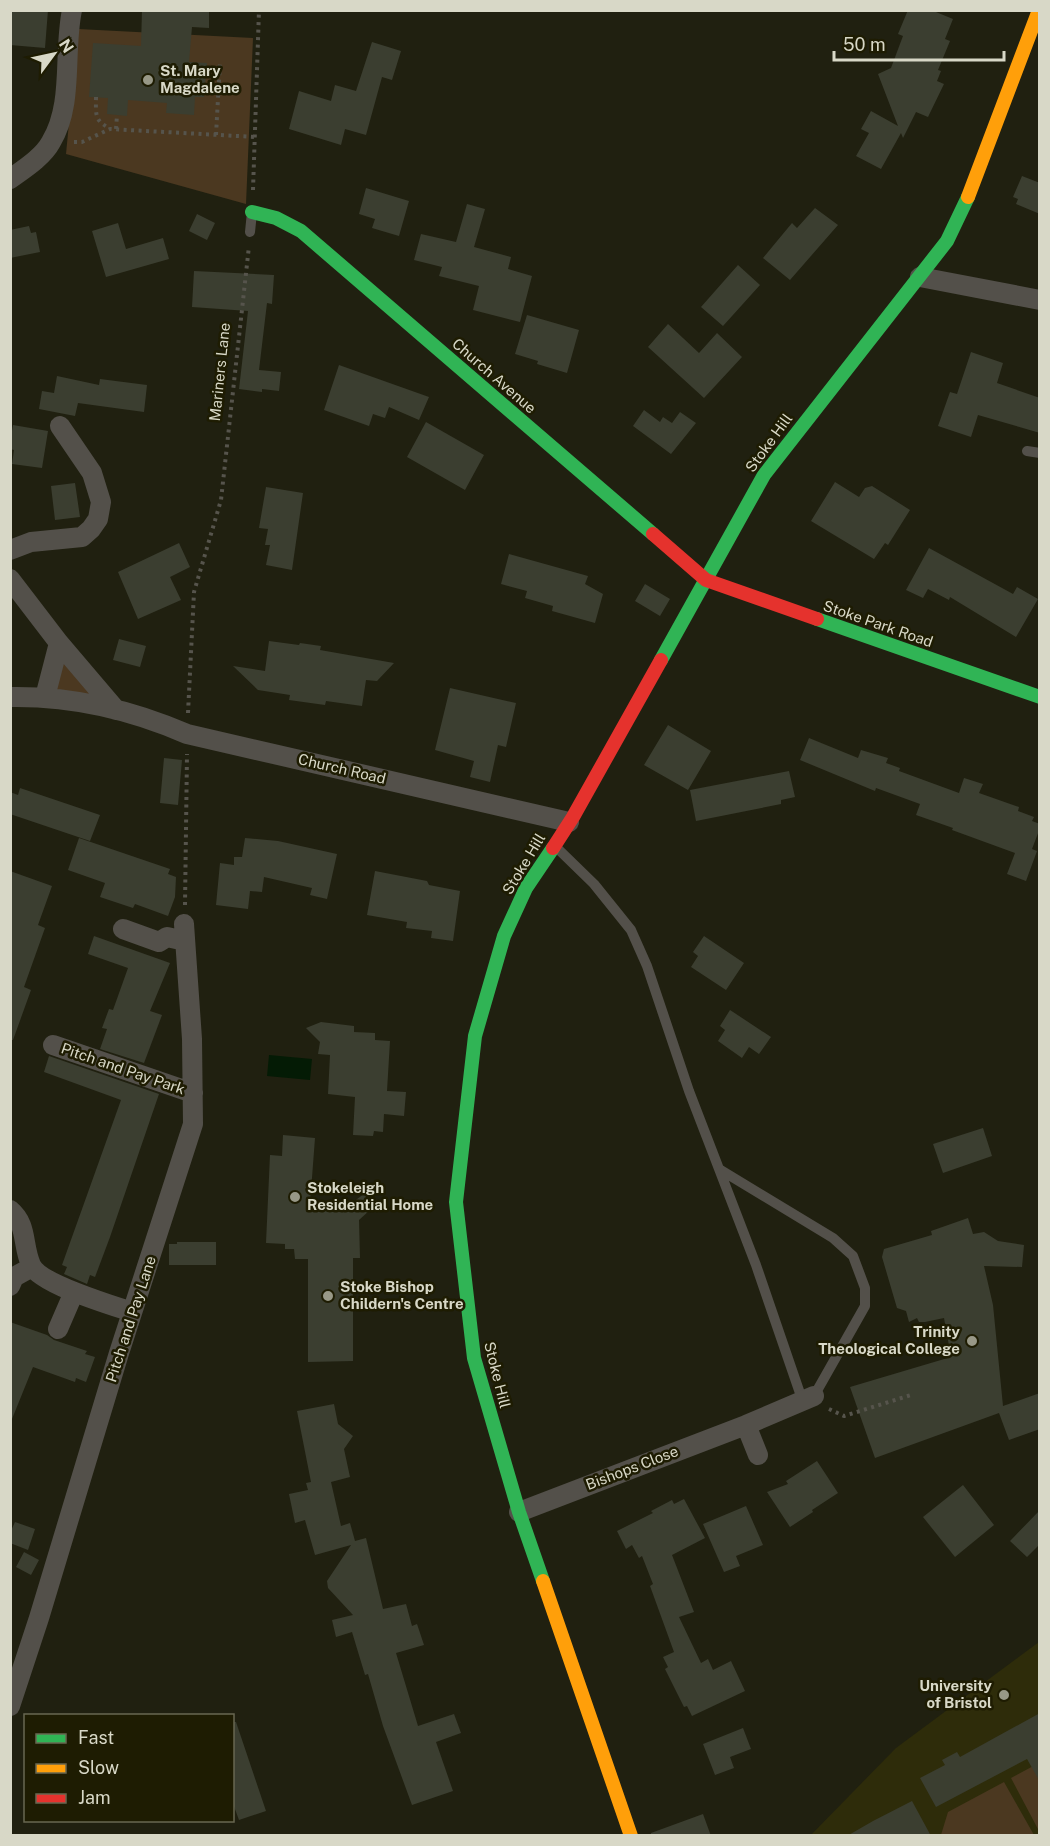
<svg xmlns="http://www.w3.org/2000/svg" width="1050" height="1846" font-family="'Public Sans',sans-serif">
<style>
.built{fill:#2e2c0a}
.green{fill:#4b3820}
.water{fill:#041b05}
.building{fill:#3b3e30}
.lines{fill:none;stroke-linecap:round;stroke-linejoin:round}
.path{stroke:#56544c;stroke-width:4;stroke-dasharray:3 4.5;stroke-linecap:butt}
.lane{stroke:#53504a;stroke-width:10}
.street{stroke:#53504a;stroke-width:20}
.fast{stroke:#30b455;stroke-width:14}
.slow{stroke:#ff9f0a;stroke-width:14}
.jam{stroke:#e5322d;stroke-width:14}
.poi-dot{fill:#989887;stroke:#1e1c02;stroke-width:2}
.labels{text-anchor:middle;stroke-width:5;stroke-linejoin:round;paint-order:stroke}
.poi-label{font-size:15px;font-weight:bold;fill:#d8d8c7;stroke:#1e1c02;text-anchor:start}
.street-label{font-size:15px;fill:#d8d8c7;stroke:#1e1c02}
</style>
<rect width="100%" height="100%" fill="#202010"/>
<path class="built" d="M1039,1642v193l-229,1 86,-88z"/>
<path class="green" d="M78,29l175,9 -7,166 -180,-50z
M65,658l33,44 -43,-9z
M1039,1763v68l-28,-53z
M1004,1782l30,53h-93l7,-23z"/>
<path class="water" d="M269,1055l43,4 -2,21 -43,-4z"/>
<path class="building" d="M10,10h38l-3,38 -35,-3z
M142,10h67v18l-17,-1 -3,35 18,1 -3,34h-9l-1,18 -28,-2 1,-10 -39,-3 -1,16 -20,-2 1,-16 -19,-1 4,-54 48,3z
M908,10h23l22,9 -8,20 5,2 -12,29 3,1 -4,10 7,3 -16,33 -12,-5 -13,26 -2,-5 -20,36 -25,-13 13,-23 -8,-4 10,-18 27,15 -20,-52 13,-6 12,-32 -5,-2z
M372,42l29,9 -9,29 -10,-3 -16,58 -21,-6 -4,16 -52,-16 10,-38 32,10 4,-16 21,6z
M1022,176l18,7v31l-24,-10 2,-5 -5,-2z
M366,188l43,13 -10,35 -27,-8 3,-9 -16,-5z
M467,204l18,5 -11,38 37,10 -3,12 24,7 -12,46 -47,-12 6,-24 -40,-10 3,-9 -28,-7 7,-26 35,8z
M815,208l23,17 -48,55 -27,-22 29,-35 5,5z
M197,214l18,9 -8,17 -18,-9z
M118,223l8,26 37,-11 6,21 -63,18 -14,-46z
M29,226l2,7 5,-1 4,20 -30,6v-28z
M738,265l22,20 -37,41 -22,-19z
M194,271l80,4 -2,29 -5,-1 -8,67 22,2 -2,19 -17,-2v3l-23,-3 9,-78 -56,-4z
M527,315l52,15 -12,43 -30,-9 1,-3 -23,-7z
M668,324l31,29 18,-20 25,24 -38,41 -56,-51z
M971,352l32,11 -6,20 43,15v35l-62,-18 -7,22 -33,-11 12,-34 7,2z
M339,365l90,32 -10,23 -30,-13 -4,11 -12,-4 -4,12 -45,-16z
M57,376l42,9 1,-6 47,6 -3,27 -66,-9 -3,13 -36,-7 3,-18 12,2z
M644,410l16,12 3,-5 9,6 8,-11 16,11 -25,31 -38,-28z
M426,422l58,33 -19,35 -58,-33z
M13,425l35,6 -6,37 -30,-4 2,-14 -4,-1v-7z
M835,482l24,15 6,-9 7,-2 38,24 -22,35 -3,-2 -11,16 -63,-38z
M75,483l5,34 -25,3 -4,-34z
M266,487l37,6 -11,77 -26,-5 4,-20h-5l3,-16 -9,-1z
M179,543l11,24 -20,10 11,23 -43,19 -20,-47z
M929,548l84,46 4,-7 21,12 -22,38 -66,-40 -1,3 -21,-11 -5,9 -17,-8z
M509,554l79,22 -3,8 18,10 -8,29 -43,-12 1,-5 -28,-8 2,-7 -26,-7z
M645,584l25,15 -10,17 -25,-15z
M119,639l27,7 -6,21 -27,-7z
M269,641l30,4 1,-2 21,3 -1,4 74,13 -17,18 -11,-1 -4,26 -36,-5 -1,4 -36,-5 1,-5 -32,-5 -25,-24 32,5z
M450,688l66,15 -10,44 -8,-2 -8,37 -20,-5 4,-16 -39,-11z
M668,725l43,26 -23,39 -44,-25z
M809,738l49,20 3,-8 27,8 -2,5 14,5 -1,3 60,22 5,-15 19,6 -4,9 40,14 -1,4 16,6 -2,4 8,3v4l-8,21 5,2 -11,30 -19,-7 8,-21 -63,-23 1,-2 -37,-13 4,-11 -44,-16 -1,3 -75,-31z
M164,758l18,2 -4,45 -18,-2z
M789,771l6,26 -14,3v4l-85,17 -6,-31z
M20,788l80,27 -10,26 -80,-27v-22l8,3z
M79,838l91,31 -2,5 8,3 -1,20 -7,19 -33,-12 -2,4 -33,-11 5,-14 -37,-13z
M245,838l33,3 59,13 -10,45 -17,-4 2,-7 -48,-11 -2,15 -12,-1 -2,18 -32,-4 4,-42 14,2v-8h8z
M10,871l42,15 -14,39 7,3 -21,59 7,3 -18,50h-3z
M375,871l52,10 2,4 31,6 -7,50 -22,-3 1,-7 -26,-3 1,-6 -40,-7z
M94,936l76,27 -20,48 12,4 -18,48 -44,-14 7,-20 -5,-1 7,-19 4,1 15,-42 -40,-14z
M704,936l40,27 -18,27 -35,-23 7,-11 -5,-4z
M730,1010l41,27 -12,17 -10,-7 -7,11 -24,-17 7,-11 -5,-4z
M321,1022l33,4v6l21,1v7l15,1 -3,50 19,1 -2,24 -20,-2 -1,18 -9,-1 -1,5 -20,-1 2,-38 -27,-3 2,-39 -12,-1 2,-12 -14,-14z
M49,1056l110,38 -49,143 -15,40 -5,-2 -3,9 -23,-10 3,-7 -5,-2 59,-165 -77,-28z
M983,1128l9,28 -49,17 -10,-29z
M283,1135l32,3 -5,66 39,1 23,-17 -2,22 -11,10 1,38h-7v103l-45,1v-103h-13l-1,-10h-9v-5l-19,-1 4,-88 12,1z
M968,1218l5,16 11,-2 14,9 26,4 -2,22 -38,-1 9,39 10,101 37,-13v36l-31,11 -10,-27 -124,45 -25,-71 101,-30 -7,-39 -19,4h-6l-2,-4 -8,4 -3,-11 -9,-3 -15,-51 2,-8 48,-14 -1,-4z
M177,1242h39v23h-47v-21h8z
M10,1322l37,13 7,5 33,11 -2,3 10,3 -9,25 -10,-4 -1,4 -42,-15 -21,52z
M334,1404l4,20 15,12 -9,13 6,28 -19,5 10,44 9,-3 5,18 11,-3 17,71 23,-5 6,22 5,-2 7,21 -28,8 22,73 36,-12 7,19 -25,9 17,49 -41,14 -29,-79 -15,-52 -3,1 -13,-43 -16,5 -4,-17 21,-5 -25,-27 -1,-7 24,-36 -36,10 -10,-35 -10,3 -6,-29 19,-4 -2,-7 5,-1 -14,-71z
M817,1461l21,32 -26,17 1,2 -23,15 -23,-35 21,-8 -2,-3z
M963,1485l31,40 -39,32 -32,-40z
M684,1499l21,39 -33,17 22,57 -15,5 22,46 7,-4 5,11 18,-9 14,30 -53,25 -5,-10 -3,1 -19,-38 3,-2 -5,-10 11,-5 -24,-66 3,-2 -11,-28 -3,2 -7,-13 -6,4 -9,-18 36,-18 -2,-2 21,-11 2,4z
M746,1506l17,39 -27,11 4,10 -16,6 -21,-48z
M1040,1510v34l-13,13 -17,-16z
M15,1522l20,7 -7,21 -18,-7v-10z
M24,1552l15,8 -8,15 -15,-8z
M1040,1713v69l-13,-23 -91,48 -16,-29 25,-13 -3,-5 15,-8 3,5z
M232,1722h4l30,89 -27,9 -7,-19z
M743,1728l8,21 -21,8 4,11 -19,7 -12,-31z
M912,1801l19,35h-84l26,-15z
M703,1814l8,22h-60v-3z"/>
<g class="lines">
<path class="path" d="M96,97c0,17 -2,23 13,31
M116,129l1,-14
M216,135l4,-73
M74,142h8l28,-13 146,8
M253,190l6,-180
M188,713l6,-121 27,-92 28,-254
M185,905l2,-151
M829,1409l15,7 67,-21"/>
<path class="lane" d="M250,232l2,-20
M1027,451l13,2
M556,847l38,37 37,46 16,36 42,125 67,174 47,137
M719,1169l114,69 20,18 12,32v18l-51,90"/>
<path class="street" d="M10,179c14,-10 33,-22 41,-37 23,-38 12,-89 21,-132
M920,277l120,23
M10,550l21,-8 51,-5 9,-8 7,-10 3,-17 -9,-29 -32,-47
M10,579l49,64 57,67
M10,697c61,-1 122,13 177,37l382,88
M45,697l14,-54
M123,929l36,13 8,-5 18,4
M53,1045l140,48
M10,1210c18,15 12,35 21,55 9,19 80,40 101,47
M10,1286l4,-9 18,-10
M58,1329l16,-37
M746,1425l12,30
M519,1512l227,-87 68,-29
M10,1706l29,-88 80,-265 74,-229 -1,-85 -8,-115"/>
<path class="fast" d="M252,212l24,6 25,13 352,303
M817,619l223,78
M661,660l103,-185 183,-234 21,-44
M543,1581l-24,-69 -45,-154 -18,-156 19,-166 29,-100 22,-48 27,-40"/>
<path class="slow" d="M968,197l71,-187
M543,1581l88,255"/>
<path class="jam" d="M653,534l53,46 111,39
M553,848l20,-31 88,-157"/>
</g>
<g class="poi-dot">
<circle cx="148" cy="80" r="6"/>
<circle cx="295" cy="1197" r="6"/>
<circle cx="328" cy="1296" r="6"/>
<circle cx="972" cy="1341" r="6"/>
<circle cx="1004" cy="1695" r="6"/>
</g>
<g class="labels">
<g class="poi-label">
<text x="160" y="76">St. Mary<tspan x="160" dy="17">Magdalene</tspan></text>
<text x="307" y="1193">Stokeleigh<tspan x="307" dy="17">Residential Home</tspan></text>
<text x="340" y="1292">Stoke Bishop<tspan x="340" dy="17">Childern's Centre</tspan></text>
<text x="960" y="1337" text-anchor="end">Trinity<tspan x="960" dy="17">Theological College</tspan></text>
<text x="992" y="1691" text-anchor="end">University<tspan x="992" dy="17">of Bristol</tspan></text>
</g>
<g class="street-label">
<text transform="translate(220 372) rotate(-84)" y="5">Mariners Lane</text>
<text transform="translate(494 376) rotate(41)" y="5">Church Avenue</text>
<text transform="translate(769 443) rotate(-54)" y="5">Stoke Hill</text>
<text transform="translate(878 624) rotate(19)" y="5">Stoke Park Road</text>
<text transform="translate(342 769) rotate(13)" y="5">Church Road</text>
<text transform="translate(524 864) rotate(-59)" y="5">Stoke Hill</text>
<text transform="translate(123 1069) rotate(19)" y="5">Pitch and Pay Park</text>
<text transform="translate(131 1319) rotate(-72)" y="5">Pitch and Pay Lane</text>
<text transform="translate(497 1375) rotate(76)" y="5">Stoke Hill</text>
<text transform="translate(632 1468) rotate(-21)" y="5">Bishops Close</text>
</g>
</g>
<rect width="1050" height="1846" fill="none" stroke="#d8d8c7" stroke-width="24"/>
<rect x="24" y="1714" width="210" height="108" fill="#1e1c02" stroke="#686751" stroke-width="1.5"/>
<rect x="36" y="1734" width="30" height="9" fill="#30b455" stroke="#686751" stroke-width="1.5"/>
<text x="78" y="1744" font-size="18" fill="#d8d8c7">Fast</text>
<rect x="36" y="1764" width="30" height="9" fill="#ff9f0a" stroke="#686751" stroke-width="1.5"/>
<text x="78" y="1774" font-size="18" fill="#d8d8c7">Slow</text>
<rect x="36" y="1794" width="30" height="9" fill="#e5322d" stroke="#686751" stroke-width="1.5"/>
<text x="78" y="1804" font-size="18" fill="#d8d8c7">Jam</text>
<g transform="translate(54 54) rotate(57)" stroke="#1e1c02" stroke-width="4.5" paint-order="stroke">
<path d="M0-4.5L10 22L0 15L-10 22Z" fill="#d8d8c7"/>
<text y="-9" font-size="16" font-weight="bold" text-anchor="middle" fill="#d8d8c7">N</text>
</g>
<path d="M834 51v9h170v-9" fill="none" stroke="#d8d8c7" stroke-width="3"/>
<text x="843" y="51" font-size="18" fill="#d8d8c7" stroke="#1e1c02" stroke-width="4.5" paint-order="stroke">50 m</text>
</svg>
